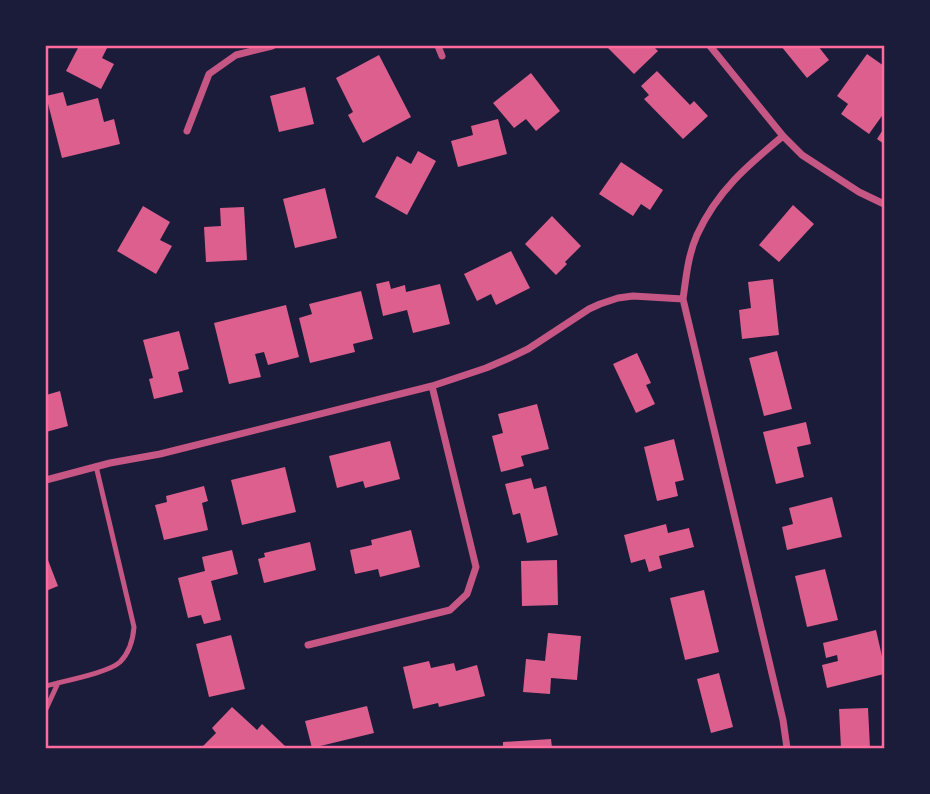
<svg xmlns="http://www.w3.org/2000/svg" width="930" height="794" font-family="'Public Sans',sans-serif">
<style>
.building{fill:#dd5f8e}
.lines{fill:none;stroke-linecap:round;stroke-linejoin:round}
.service{stroke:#c65784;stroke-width:5}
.minor{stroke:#c65784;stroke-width:7}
.neatline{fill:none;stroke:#ff6b9d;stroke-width:2.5}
</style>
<rect width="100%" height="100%" fill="#1b1b3a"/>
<path class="building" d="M79,46h29l-6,12 12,6 -13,25 -35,-18z
M606,46h47l5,5 -24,23z
M781,46h37l11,14 -22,18z
M867,54l17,12v47l-15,21 -28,-20 7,-10 -11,-8z
M379,55l32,62 -48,26 -15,-28 5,-3 -17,-34z
M657,71l33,34 4,-4 14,15 -25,23 -39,-40 5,-4 -8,-9z
M531,73l29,38 -24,20 -10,-12 -12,9 -21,-25z
M305,87l9,37 -35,8 -9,-36z
M63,92l4,14 31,-8 6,24 10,-3 6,25 -58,14 -16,-62z
M498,119l9,35 -49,13 -7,-26 22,-6 -2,-9z
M884,128v16l-7,-5z
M418,151l18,10 -29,54 -32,-18 22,-41 14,8z
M621,162l42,28 -13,20 -9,-6 -8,12 -34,-22z
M325,188l12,50 -42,10 -12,-49z
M793,205l21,19 -35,38 -20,-17z
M143,206l27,16 -10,18 12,6 -16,28 -39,-23z
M244,207l3,53 -41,2 -2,-35 17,-1 -1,-18z
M552,216l29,30 -16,16 2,2 -11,11 -31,-31z
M511,251l19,37 -34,17 -5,-11 -14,7 -13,-27z
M773,279l6,56 -37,4 -3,-29 12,-2 -3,-26z
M389,281l2,8 14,-4 1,7 34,-8 10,40 -37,9 -6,-23 -24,6 -7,-32z
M361,291l12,48 -20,5 2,8 -45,11 -11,-45 13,-4 -3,-10z
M286,305l13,52 -31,8 -4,-13 -9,2 6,23 -32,7 -15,-61z
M179,331l10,38 -11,3 5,20 -29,7 -5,-20 4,-1 -10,-38z
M777,351l15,58 -28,7 -15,-58z
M637,353l14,30 -5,2 9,19 -19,9 -23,-49z
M60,391l8,35 -22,6v-37z
M537,404l12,45 -28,7 3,10 -23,6 -9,-36 11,-3 -5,-19z
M806,422l5,22 -14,3 7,30 -28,7 -13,-52z
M674,439l10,41 -9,2 3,14 -21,5 -13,-54z
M390,441l10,38 -35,9 -2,-7 -26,7 -8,-32z
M285,467l11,45 -54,13 -11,-45z
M531,478l3,11 12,-3 12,49 -31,8 -7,-30 -7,2 -8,-31z
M204,486l4,15 -6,2 6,27 -44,10 -9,-35 12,-3 -1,-6z
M832,497l10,40 -55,13 -5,-23 11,-3 -4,-16z
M666,524l2,9 21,-5 5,19 -35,9 3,12 -13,4 -4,-13 -14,4 -7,-28z
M411,530l9,37 -40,10 -2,-8 -23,5 -5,-24 22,-5 -1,-5z
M310,542l6,28 -52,13 -6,-24 7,-2 -1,-4z
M232,550l6,24 -27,7 10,39 -17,4 -3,-9 -13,3 -10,-40 27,-7 -3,-14z
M46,555l12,31 -12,5z
M557,560l1,45 -36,1 -1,-45z
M825,569l13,51 -31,7 -12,-51z
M704,590l15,62 -34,8 -15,-62z
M876,630l8,35v9l-57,14 -5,-23 16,-4 -1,-6 -11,3 -3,-15z
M548,633l33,3 -4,44 -26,-2 -1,16 -27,-2 3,-33 19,2z
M231,635l14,54 -36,8 -13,-53z
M429,661l2,7 23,-5 2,8 21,-6 8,31 -46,11 -1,-4 -25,6 -10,-42z
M719,673l14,54 -22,6 -14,-54z
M367,706l7,27 -62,15 -7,-27z
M232,707l25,23 5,-6 23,22 -2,2h-82l15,-15 -4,-5z
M868,708l2,40h-29l-2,-39z
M551,739l1,9h-49v-6z"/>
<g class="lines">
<path class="service" d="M46,686c17,-5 62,-13 74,-24 10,-10 13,-22 14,-35l-38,-161
M46,709l12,-26"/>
<path class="minor" d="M438,46l4,10
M710,46l73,90 19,19 57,37 25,12
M187,131l22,-57 27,-19 36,-9
M783,136c-35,29 -66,55 -86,99 -9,20 -11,43 -14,64l100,421 4,28
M46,480l64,-17 50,-9 272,-68 54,-18 21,-9 21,-10 61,-40 11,-5 18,-6 15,-2 50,3
M308,645l142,-35 17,-16 9,-27 -44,-181"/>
</g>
<rect width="930" height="794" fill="none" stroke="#1b1b3a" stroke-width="94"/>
<rect x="47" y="47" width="836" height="700" class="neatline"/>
</svg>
